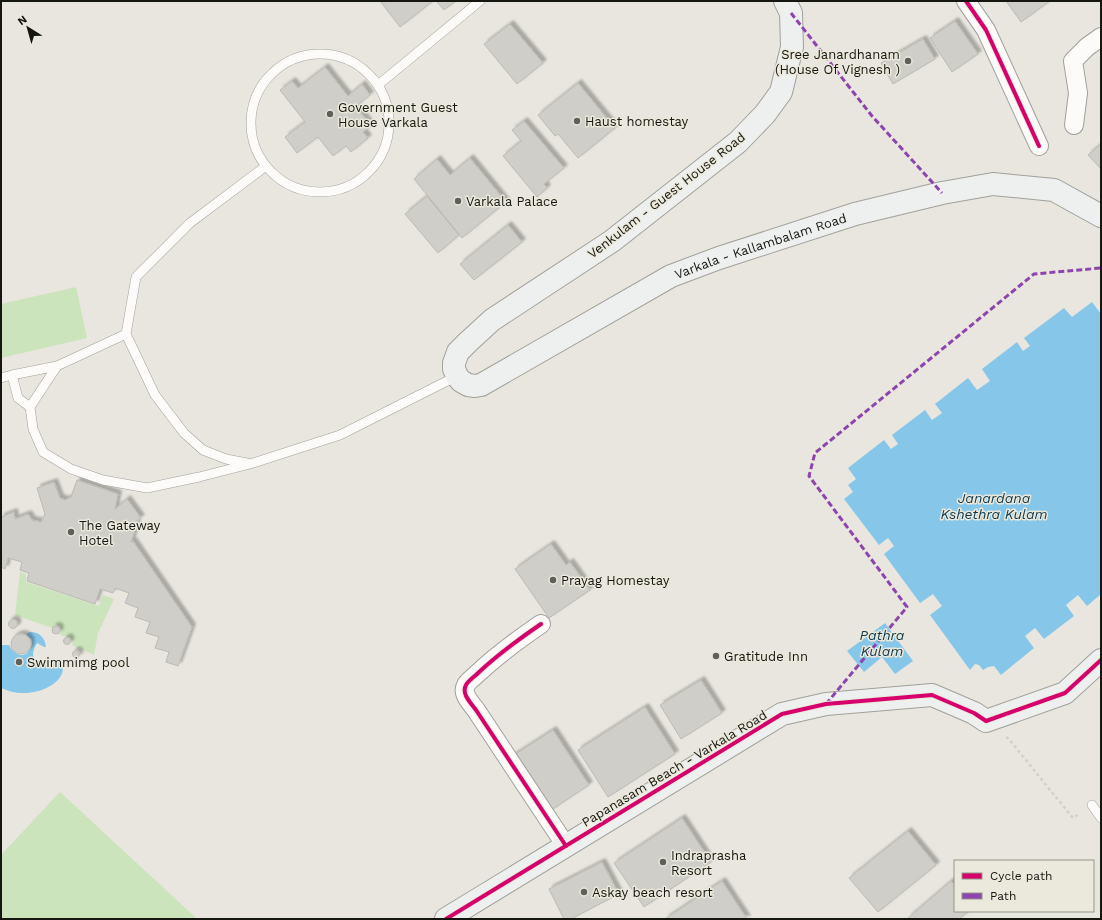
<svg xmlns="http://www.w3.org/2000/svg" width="1102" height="920" font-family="'Work Sans',sans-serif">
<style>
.green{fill:#cbe4bc}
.water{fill:#86c7e9}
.building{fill:#d0cec9;stroke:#bbbab4;filter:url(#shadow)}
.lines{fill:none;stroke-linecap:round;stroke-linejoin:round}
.lane-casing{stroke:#a1a09a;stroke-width:10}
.street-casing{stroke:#a1a09a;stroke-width:20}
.secondary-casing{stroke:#a1a09a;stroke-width:24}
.path{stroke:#d1d0ce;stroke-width:2.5;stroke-dasharray:3 3;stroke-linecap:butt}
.lane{stroke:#fcfbfa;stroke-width:9}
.street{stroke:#fcfbfa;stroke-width:18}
.secondary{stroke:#eef0ef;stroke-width:22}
.quiet{stroke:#8e44ad;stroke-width:3;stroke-dasharray:6 3;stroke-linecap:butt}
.cycleway-casing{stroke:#ebe9db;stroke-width:6}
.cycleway{stroke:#d6006c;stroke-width:4}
.poi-dot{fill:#605f59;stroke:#ebe9db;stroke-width:1.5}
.labels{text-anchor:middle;stroke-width:3;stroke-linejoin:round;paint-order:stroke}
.poi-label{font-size:13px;fill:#161611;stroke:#ebe9db;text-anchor:start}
.street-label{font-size:13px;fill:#161611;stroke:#ebe9db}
.water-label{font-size:14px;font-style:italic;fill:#0f384d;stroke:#ebe9db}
</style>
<defs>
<filter id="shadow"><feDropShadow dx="3.5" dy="-3.5" stdDeviation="1" flood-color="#0004"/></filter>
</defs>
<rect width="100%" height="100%" fill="#e8e6de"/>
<path class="green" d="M76,287l11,51 -86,20v-54z
M20,572l6,2v8l73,24 4,-11 11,4 -16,34 -4,22 -22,-10 1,-3 -2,-4 -11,-3 1,-5 -1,-4 -4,-2 -4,4 -37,-13z
M60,792l135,125 -1,2h-193v-64z"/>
<path class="water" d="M1092,302l9,12v280l-14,12 -9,-11 -12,10 8,11 -30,23 -9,-11 -10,8 9,12 -33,27 -7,-9 -6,1 -5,3 -4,-5 -4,-1 -5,6 -40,-55 12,-9 -9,-12 -13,9 -36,-49 10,-8 -6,-8 -9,7 -35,-46 9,-7 -5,-7 8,-6 -8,-11 36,-28 7,9 7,-5 -6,-9 33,-25 7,10 10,-7 -7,-9 33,-26 9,12 13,-9 -8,-12 35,-27 6,9 7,-5 -6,-8 40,-30 8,9z
M885,623l28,38 -18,13 -13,-17 -18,15 -17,-21z
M30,632c10,0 15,6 16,15h-2l-7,-4c-8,12 -4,25 13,21 3,-1 5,-4 8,-5l3,1c10,21 -21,34 -38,33 -8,0 -15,-2 -22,-5v-43h8c8,15 22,13 23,-5l-6,-6z"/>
<path class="building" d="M380,1h53l-33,26z
M436,1h20l-12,9z
M1006,1h44l-29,21z
M955,21l23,33 -26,18 -22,-34z
M510,24l33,39 -26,21 -33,-40z
M923,39l12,20 -42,25 -12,-21z
M325,67l23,29 14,-12 8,11 -14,11 15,20 -8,6 5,6 -17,14 -5,-6 -13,10 -15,-19 -21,16 -12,-16 20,-15 -25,-32 12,-9 6,7z
M578,83l37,45 -37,30 -20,-24 -3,2 -17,-21z
M524,121l40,47 -20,16 3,4 -10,9 -34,-41 18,-15 -9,-11z
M1101,144v25l-13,-14z
M470,158l36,44 -44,36 -48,-59 23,-20 13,16z
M427,196l32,39 -21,18 -33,-39z
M508,225l14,17 -48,38 -14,-16z
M77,480l41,14 -3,15 12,-10 14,19 -6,4 2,2 -6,18 2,-1 59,86 -14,39 -12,-4 3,-10 -14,-4 4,-11 -13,-4 4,-11 -15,-5 3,-9 -13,-5 4,-10 -14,-5 -2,5 -13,-4 -5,15 -68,-23 2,-8 -9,-3 2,-8 -14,-4 -3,11 -4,-2v-50l13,-5 1,7 13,-5 4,6 9,2 4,-8 -8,-26 17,-6 6,16 5,2 6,-3z
M551,544l15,21 4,-3 20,28 -41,28 -34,-49z
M8.5 624a4.5 4.5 0 1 1 9 0a4.5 4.5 0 1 1-9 0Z
M52 630a4 4 0 1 1 8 0a4 4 0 1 1-8 0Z
M11 644a10 10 0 1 1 20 0a10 10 0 1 1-20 0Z
M63.5 641a3.5 3.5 0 1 1 7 0a3.5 3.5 0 1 1-7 0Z
M72.5 654a3.5 3.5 0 1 1 7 0a3.5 3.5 0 1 1-7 0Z
M701,680l21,33 -41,26 -21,-34z
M645,707l30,47 -67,43 -30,-47z
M553,730l36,55 -42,28 -36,-56z
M682,818l29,44 -67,45 -30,-44z
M908,831l28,34 -58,47 -29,-34z
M602,862l17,32 -48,25h-7l-15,-30z
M722,881l25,38h-82z
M951,881l4,4v26h14l-10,8h-50l-1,-1z"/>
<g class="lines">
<defs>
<path id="lane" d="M251 123a69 69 0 1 1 138 0a69 69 0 1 1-138 0Z
M378,85l102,-84
M126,334l29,61 29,38 19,17 23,9 21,4
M57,366l69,-32 10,-57 54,-54 76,-57
M1,378l11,-3
M30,407l-12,-9 -6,-23 45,-9 -27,41 3,22 10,23 28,17 32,11 44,8 52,-11 51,-13 90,-29 117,-59
M1092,805l9,13"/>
<path id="street" d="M966,1l20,29 53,116
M1074,125l4,-32 -5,-32 14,-14 14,-10
M541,624c-22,15 -44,31 -64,50 -3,3 -9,7 -11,11 -5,9 5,18 10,25l90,136"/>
<g id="secondary">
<path id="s1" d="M785,1l6,12 1,34 -11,45 -16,22 -27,28 -126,99 -120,79 -24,22 -10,10 -4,11v6l3,7 4,5 7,4 7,1 6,-1 190,-109 48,-18 136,-44 87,-21 51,-9 61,6 47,26"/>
<path d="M446,919l336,-205 44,-10 106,-9 42,18 12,8 79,-28 36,-33"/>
</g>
</defs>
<use href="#lane" class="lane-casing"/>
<use href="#street" class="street-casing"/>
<use href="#secondary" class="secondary-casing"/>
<path class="path" d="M1006,737l3,2 37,46 27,33 7,-5"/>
<use href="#lane" class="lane"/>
<use href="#street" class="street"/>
<use href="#secondary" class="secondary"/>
<path class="quiet" d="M791,13l81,103 70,77
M826,704l81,-97 -98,-131 6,-23 219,-179 67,-6"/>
<defs>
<path id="cycleway" d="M966,1l20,29 53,116
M541,624c-22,15 -44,31 -64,50 -3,3 -9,7 -11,11 -5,9 5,18 10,25l90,136
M446,919l336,-205 44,-10 106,-9 42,18 12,8 79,-28 36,-33"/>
</defs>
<use href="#cycleway" class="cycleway-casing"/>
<use href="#cycleway" class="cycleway"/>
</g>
<g class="poi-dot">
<circle cx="908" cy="61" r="4"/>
<circle cx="330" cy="114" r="4"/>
<circle cx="577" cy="121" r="4"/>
<circle cx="458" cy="201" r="4"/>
<circle cx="71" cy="532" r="4"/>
<circle cx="553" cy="580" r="4"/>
<circle cx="716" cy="656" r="4"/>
<circle cx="19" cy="662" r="4"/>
<circle cx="663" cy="862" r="4"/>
<circle cx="584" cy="892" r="4"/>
</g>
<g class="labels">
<g class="poi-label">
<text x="900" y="59" text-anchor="end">Sree Janardhanam<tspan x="900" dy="15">(House Of Vignesh )</tspan></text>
<text x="338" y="112">Government Guest<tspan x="338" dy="15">House Varkala</tspan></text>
<text x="585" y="126">Haust homestay</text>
<text x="466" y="206">Varkala Palace</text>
<text x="79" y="530">The Gateway<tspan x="79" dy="15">Hotel</tspan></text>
<text x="561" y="585">Prayag Homestay</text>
<text x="724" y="661">Gratitude Inn</text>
<text x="27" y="667">Swimmimg pool</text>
<text x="671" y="860">Indraprasha<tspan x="671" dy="15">Resort</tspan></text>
<text x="592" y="897">Askay beach resort</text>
</g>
<g class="street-label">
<text transform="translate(666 195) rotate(-38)" y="5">Venkulam - Guest House Road</text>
<text dy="5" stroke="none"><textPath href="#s1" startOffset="877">Varkala - Kallambalam Road</textPath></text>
<text transform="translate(674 768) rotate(-31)" y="5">Papanasam Beach - Varkala Road</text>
</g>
<g class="water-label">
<text x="994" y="503">Janardana<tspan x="994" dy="16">Kshethra Kulam</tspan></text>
<text x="882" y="640">Pathra<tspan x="882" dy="16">Kulam</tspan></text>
</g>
</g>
<rect width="1102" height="920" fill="none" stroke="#161611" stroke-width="4"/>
<rect x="954" y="860" width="140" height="52" fill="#ebe9db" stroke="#96958a"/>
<rect x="962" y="873" width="20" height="6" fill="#d6006c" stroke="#96958a"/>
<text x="990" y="880" font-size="12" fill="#161611">Cycle path</text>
<rect x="962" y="893" width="20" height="6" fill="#8e44ad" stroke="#96958a"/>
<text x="990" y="900" font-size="12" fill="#161611">Path</text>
<g transform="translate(28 28) rotate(323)" stroke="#ebe9db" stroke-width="3" paint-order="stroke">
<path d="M0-3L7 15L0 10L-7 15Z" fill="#161611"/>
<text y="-6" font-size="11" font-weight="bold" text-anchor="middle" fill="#161611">N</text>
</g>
</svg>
